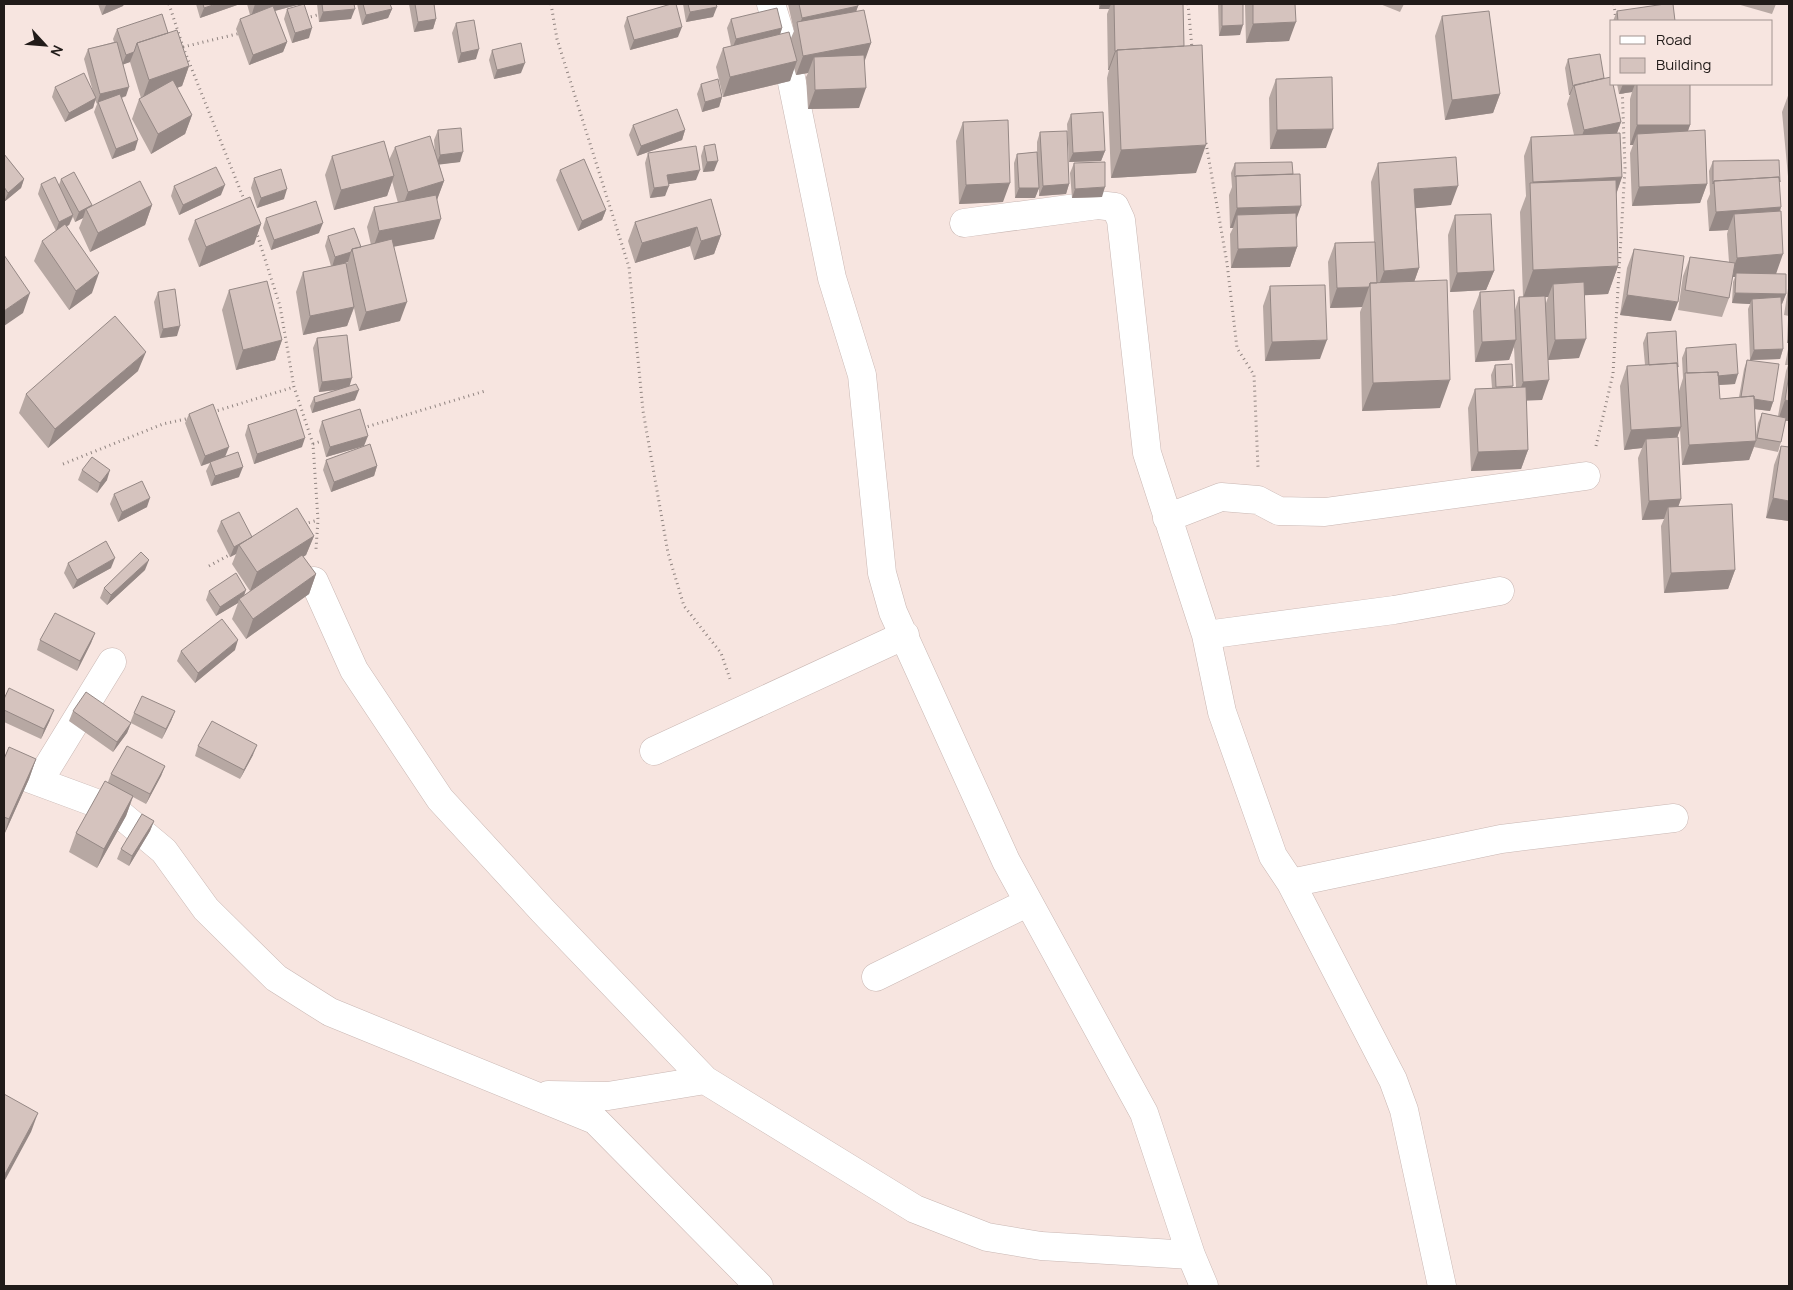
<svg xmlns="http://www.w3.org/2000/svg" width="1793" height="1290" font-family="Manrope,sans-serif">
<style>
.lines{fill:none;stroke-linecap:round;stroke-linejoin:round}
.minor-casing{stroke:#c9b7b3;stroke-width:29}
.path{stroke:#908480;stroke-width:3;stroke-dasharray:1 4;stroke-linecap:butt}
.minor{stroke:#fff;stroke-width:28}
.wall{fill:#b7a8a3;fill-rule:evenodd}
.shaded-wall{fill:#958885}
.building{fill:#d5c3be;stroke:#958885}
</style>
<rect width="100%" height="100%" fill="#f7e5e0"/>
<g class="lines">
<defs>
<path id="minor" d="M771,4l15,49 46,225 30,97 20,198 11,39 113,249 138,252 47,142 13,31
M964,223l134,-18 17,2 6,13 26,233 59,182 16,77 51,144 18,27 102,197 11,30 38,176
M1167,518l54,-21 37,3 21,11 46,1 261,-36
M314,581l40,89 86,129 103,112 162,169 210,129 72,28 54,9 150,9
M1206,635l188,-25 106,-19
M654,751l251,-116
M4,769l111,41 49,41 42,58 70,69 54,34 265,108 164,166
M39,781l73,-119
M1291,883l210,-44 173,-21
M876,977l151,-74
M548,1095l60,1 97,-16"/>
</defs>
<use href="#minor" class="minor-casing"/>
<path class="path" d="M169,4l14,43 62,155
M551,4l6,35 72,228 14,144 25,142 16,53 37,47 9,26
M1188,4l4,44
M1614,4l2,17
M306,18l15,-4
M183,47l58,-14
M1206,143l21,120 10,85 17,27 4,92
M256,231l24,75 14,81 19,57 5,76 -2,29
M213,412l81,-25
M363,428l122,-37
M313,444l11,-4
M1596,446l17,-72 12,-206 -3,-84
M63,464l100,-40 27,-6
M304,524l14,-4
M209,566l22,-12"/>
<use href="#minor" class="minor"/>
</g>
<path class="wall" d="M98,4h26l-1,2 -21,9z
M196,4h44l-40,14z
M247,4h54l-26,7 12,31 -4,10 -34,13 -13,-36 4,-10 10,-4z
M317,4h37l-3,15 -32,3z
M357,4h33l2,5 -4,9 -26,7z
M409,4h25l2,15 -3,10 -19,3z
M683,4h33l-3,13 -27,5z
M788,4h70v2l-2,6 15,31 -7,17 -5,48 -51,1 -2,-32 2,-4 -12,2 -2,-7 -4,13 -67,16 -7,-30 7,-19 8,-2 -4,-18 4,-9 51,9 -2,6 11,4 3,-7z
M1099,4h84l1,42 12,127 -85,5 -4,-100 2,-8h-1l-1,-56 2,-5h-10z
M1218,4h25l-3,31 -21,1z
M1245,4h50l-6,37 -43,2z
M1380,4h24l-4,8z
M1737,4h39l-4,10z
M287,9l22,29 -17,5 -8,-24z
M1617,11l58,10h-62z
M1442,16l58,78 -7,19 -48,7 -10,-84z
M627,17l51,20 -48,13 -6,-24z
M456,23l20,36 -18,4 -6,-30z
M1612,25v20l-2,-14z
M117,29l51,4 21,33 -7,20 -5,2 15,27 -7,19 -34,20 -19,-35 7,-20 2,-1 -11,-36 -7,2 3,32 -4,2 13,52 -23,9 -18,-47 3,-8 -2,-4 -2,8 -28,14 -13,-25 3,-10 38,5 -9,-33 4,-10 26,-7 -1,-3z
M492,50l29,23 -27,6 -5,-19z
M1568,59l36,19 17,44 -4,11 5,44 -6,18 2,71 -10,28 -24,1 -5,63 -31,2 -6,40h-16l2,50 -7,19 -50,2 -3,-63 7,-19 17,-1 -1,-13 4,-10 18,21 -1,1h4l-2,-40 -5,13 -34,2 -2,-51 7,-19 35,18 4,-13h4l-3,-85 6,-16 -2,-40 7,-19 43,-2 -7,-31 3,-9h-1l-4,-27zM1545,297h3l-2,6z
M1276,79l50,69 -56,1 -1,-51z
M701,84l21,13 -3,10 -17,5 -5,-18z
M1617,84h73v41l-2,6 19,53 -7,19 -68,3 -2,-53 3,-8h-3v-46l2,-7 -13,2z
M1789,93v94l-7,-75z
M1071,114l34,37 -4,10 -32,1 -2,-38z
M963,122l40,80 -44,2 -3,-63z
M633,125l52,5 -3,10 -45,16 -8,-21z
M438,130l22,32 -21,2 5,17 -7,18 -3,40 -40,7 6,75 -41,10 -5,-23 -7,18 -44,9 -7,-43 7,-20 28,-6 -6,-20 3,-10 33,11 10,-2 -4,-18 7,-20 24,-4 -6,-22 -5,15 -53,14 -9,-35 7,-19 57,4 6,-13 40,7 -1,-14zM348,262l-2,2 -12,2z
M1040,132l29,52 -3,10 -27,2v-8l-4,10h-20l-1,-35 3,-9 20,-2v-10z
M704,146l10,25 -11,1 -2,-16z
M648,153l48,27 -28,4 -3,12 -15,2 -5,-35z
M4,154l20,25 -3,9 -17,14z
M1713,161l66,22 2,24 -1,5 -4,62 10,20 -4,10h-1l2,45 -3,10 -28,1 21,42 -3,9 -16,-2 2,26 2,-12 4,-10 16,3 8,-45 2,-6h-3l4,-21v77h-4l-4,21 -3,10 -24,-5 -5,13 -67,5 -2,-36 -3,8 4,62 -3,7 57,64 -7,19 -64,4 -3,-67 3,-7 -22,1 -4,-62 4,-10 -18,2 -4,-64 7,-20 18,-1 -2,-22 4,-10 31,34 1,24 4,-13 -1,-20 4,-10 49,36 -16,1 1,14 19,-2 5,-28 3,-9h3l-2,-51 2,-5 -18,-1 1,-21 2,-5h-3l-3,21 -7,19 -44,-7 5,-34 7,-19 39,5 -2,-28 1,-4 -19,1 -2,-30 3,-7 -1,-23z
M1074,163l28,34 -30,1 -2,-25z
M1235,163l58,11 8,32 -5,12 1,29 -7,20 -59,1 -1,-34 3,-6h-3l-1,-33 3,-8 -1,-14z
M1378,163l73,42 -35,3 3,60 -5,14 26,126 -78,3 -2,-99 2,-5 -32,1 -2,-46 7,-19 39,-1 -3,-60z
M560,170l46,40 -4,10 -24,11 -22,-51z
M254,178l30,21 -27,9 -6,-20z
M61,179l30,27 61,-1 -7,20 -55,27 -11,-24 4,-10 -8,4 -2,-5 -4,8 -2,1 25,67 -23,17 -35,-49 8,-20 14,-10 -18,-37 3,-10 18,1z
M174,186l47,9 -42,20 -8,-19z
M711,199l10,36 -7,19 -20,6 -4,-14 -55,17 -7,-22 7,-19z
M1455,215l39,56 -8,19 -36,2 -2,-57z
M266,218l53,15 -48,17 -8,-22z
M195,220l66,4 -7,20 -55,23 -11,-28z
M1634,249l37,72 -51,-6 7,-47z
M1789,282v61h-2l1,-23 1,-4 -5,-1z
M1270,286l50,73 -55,2 -2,-55z
M229,290l53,50 -7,20 -39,10 -14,-60z
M158,292l19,44 -17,2 -6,-36z
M317,338l32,48 6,14 -43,13 -2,-7 4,-9 23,-7 -18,2 -6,-44z
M138,371l-90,77 -29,-35 7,-19z
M189,414l36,43 14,20 -28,9 -5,-15 4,-8 -9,3 -16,-43z
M322,421l42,25 -38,11 -7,-26z
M248,425l54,22 -48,17 -9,-29z
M1781,446l8,75 -23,-3 8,-53z
M326,460l51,6 -3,10 -43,16 -8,-22z
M82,470l25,10 -10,13 -19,-13z
M114,494l33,13 -29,15 -8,-18z
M221,521l31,16 62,-1 -8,19 -3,2 13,17 -7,20 -63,45 -14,-20 6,-16 -22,13 -10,-16 3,-9 35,5 15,-11 -9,6 -18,-27 4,-10 -6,3 -13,-26z
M68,563l43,5 -38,21 -9,-16z
M145,570l-38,35 -7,-7 4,-10z
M95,633l-4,10 -14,28 -40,-21 3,-10z
M235,650l-40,33 -18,-22 4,-10z
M4,699l46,21 -9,19 -37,-17z
M73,711l57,12 4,-10 41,-2 -4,10 -9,18 -31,-16 -4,10 -14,19 -44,-31z
M198,746l55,9 -13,24 -45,-23z
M4,759h32l-7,20 -25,56z
M165,766l-4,10 -15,28 -13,-7 -7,19 -29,52 -28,-16 7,-19 32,-51 3,-8z
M154,821l-4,10 -21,35 -12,-7 4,-10z"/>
<path class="shaded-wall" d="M108,4h16l-1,2 -21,9 4,-10z
M216,4h24l-40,14 4,-10z
M255,4h46l-50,13z
M1101,4h10l-2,5h-10z
M858,6l-7,20 -53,4 4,-12z
M717,7l-4,10 -27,5 4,-10z
M355,9l-4,10 -32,3 4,-10z
M392,9l-4,9 -26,7 4,-10z
M436,19l-3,10 -19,3 4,-10z
M1296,22l-7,19 -43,2 7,-19z
M1243,25l-3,10 -21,1 3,-10z
M682,27l-4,10 -48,13 4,-10z
M312,28l-3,10 -17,5 3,-10z
M782,28l-3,10 -47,11 4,-10z
M287,42l-4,10 -34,13 4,-10z
M871,43l-7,20 -50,-6 -6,16 -12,2 7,-19z
M479,49l-3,10 -18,4 3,-10z
M1115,51h1l-7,19h-1z
M134,52l-4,10 -8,3 4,-10z
M797,61l-7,20 -67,16 7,-20z
M525,63l-4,10 -27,6 3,-9z
M189,66l-7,20 -40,14 7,-20z
M1623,84h12l-3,8 -13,2z
M1574,85l-4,10h-1l4,-9z
M129,87l-3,9 -28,8v-2l-1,2 3,-10z
M866,88l-7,20 -51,1 7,-19z
M1500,94l-7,19 -48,7 7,-20z
M722,97l-3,10 -17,5 3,-10z
M96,98l-3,10 -28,14 4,-9z
M192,115l-7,19 -34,20 7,-20z
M1621,122l-7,19 -37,9 7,-20z
M1637,125h53l-7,19 -46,-10 -4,11h-3z
M1333,129l-7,19 -56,1 7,-19z
M685,130l-3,10 -45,16 4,-10z
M138,140l-3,10 -23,9 4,-10z
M1206,145l-10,28 -85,5 10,-28z
M1105,151l-4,10 -32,1 4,-9z
M463,152l-3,10 -24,3 4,-10z
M718,161l-4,10 -11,1 4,-10z
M700,170l-4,10 -33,5 4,-10z
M394,176l-7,20 -53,14 7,-20z
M1622,177l-7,20 -84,-8 2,-7z
M24,179l-3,9 -17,14 4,-9z
M444,181l-7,19 -36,11 7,-19z
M1010,183l-7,19 -44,2 7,-19z
M1069,184l-3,10 -27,2 4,-10z
M1707,184l-7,19 -68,3 7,-19z
M225,185l-4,10 -42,20 4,-10z
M669,186l-4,10 -15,2 4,-10z
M1458,186l-7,19 -44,4 7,-20z
M1105,187l-3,10 -30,1 3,-9z
M1019,188h20l-4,10h-20z
M287,189l-3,10 -27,9 4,-10z
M92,205l-4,9 -2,-5 -3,9 -8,4 4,-10z
M152,205l-7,20 -55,27 8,-19z
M1301,206l-7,20 -57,-11 -4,13h-3l7,-20z
M1781,207l-7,20 -40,-13 -6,16 -19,1 7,-19z
M606,210l-4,10 -24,11 4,-10z
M73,215l-4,10 -13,6 3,-9z
M441,219l-7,20 -62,12 7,-20z
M323,223l-4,10 -48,17 3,-10z
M261,224l-7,20 -55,23 7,-20z
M697,227l-7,19 -55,17 7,-20z
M721,235l-7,19 -20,6 7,-19z
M1297,247l-7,20 -59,1 7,-19z
M351,252l-3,10 -16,5 3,-10z
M1783,254l-7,20 -40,-1 -1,4h-5l7,-19z
M1618,266l-10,28 -55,3v-13l-5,13 -25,1 10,-28z
M1419,268l-7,20 -35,2 7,-19z
M1494,271l-8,19 -36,2 7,-19z
M99,273l-7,20 -23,17 7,-19z
M1369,287l-7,20 -32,1 7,-20z
M30,293l-7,20 -19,13v-15z
M1735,293l51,1 -4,10h-30v-5l-2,5 -18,-1z
M1627,295l51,7 -7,19 -51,-6z
M407,302l-7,19 -41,10 7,-19z
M354,307l-7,19 -44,9 7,-19z
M180,326l-3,10 -17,2 3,-9z
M1789,336v7h-2z
M1586,339l-7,19 -31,2 7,-20z
M282,340l-7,20 -39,10 7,-20z
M1327,340l-7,19 -55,2 7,-19z
M1516,340l-7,20 -34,2 7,-20z
M1783,349l-3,10 -30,1 4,-10z
M146,352l-8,19 -90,77 7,-19z
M1738,374l-3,10 -49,3 2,-9z
M352,378l-3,10 -30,4 3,-10z
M1450,380l-10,28 -78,3 11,-28z
M1549,380l-7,20 -26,1 7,-19z
M359,390l-4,10 -43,13 3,-10z
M1741,397l32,5 -3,9 -32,-4z
M1785,400l4,1v20l-11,-1z
M1681,427l-7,19 -28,-7 -4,9 -18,2 7,-20z
M368,436l-4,10 -38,11 4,-10z
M305,438l-3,9 -48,17 3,-10z
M1756,441l-7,19 -67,5 7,-20z
M229,447l-4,10 -24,9 4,-10z
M1528,450l-7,19 -50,2 7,-19z
M377,466l-3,10 -43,16 3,-10z
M243,467l-4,10 -28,9 4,-10z
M110,470l-3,10 -10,13 3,-10z
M150,498l-3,9 -29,15 4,-10z
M1773,498l16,3v20l-23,-3z
M1681,499l-7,20 -6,-12 -4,12 -22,1 7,-19z
M314,536l-8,19 -56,36 7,-19z
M252,538l-13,7 -3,9 -6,3 4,-10z
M115,558l-4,10 -38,21 4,-9z
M149,560l-4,10 -38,35 4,-10z
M1735,570l-7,19 -64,4 7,-20z
M316,574l-7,20 -63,45 7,-20z
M246,590l-3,9h-4l-1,4 -22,13 4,-9z
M95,633l-4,10 -14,28 3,-10z
M238,640l-3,10 -40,33 3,-10z
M54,710l-4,10 -9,19 3,-10z
M175,711l-4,10 -9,18 4,-10z
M131,723l-4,10 -14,19 4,-10z
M257,745l-4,10 -13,24 4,-9z
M36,759l-7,20 -25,56 5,-16z
M165,766l-4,10 -15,28 4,-10z
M133,796l-7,20 -29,52 7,-19z
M154,821l-4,10 -21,35 3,-10z
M38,1113l-7,19 -27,50v-4l1,-4z"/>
<path class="building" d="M203,4h13l-12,4z
M304,4l8,24 -17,5 -8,-24z
M322,4h32l1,5 -32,3z
M363,4h27l2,5 -26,6z
M415,4h19l2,15 -18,3z
M671,4h5l6,23 -48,13 -7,-23z
M688,4h28l1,3 -27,5z
M799,4h59v2l-56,12z
M1114,4h69l1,42 -67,4v1h-2z
M1222,4h21v21l-21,1z
M1253,4h42l1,18 -43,2z
M1665,4h8l2,17h-57l-1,-10z
M273,6l14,36 -34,13 -13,-36z
M777,8l5,20 -46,11 -5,-20z
M864,10l7,33 -68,13 -6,-34z
M1489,11l11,83 -48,6 -10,-84z
M162,14l6,19 -31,10 -3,9 -8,3 -9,-26z
M474,20l5,29 -18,4 -5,-30z
M177,30l12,36 -40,14 -12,-37z
M789,32l8,29 -67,16 -7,-29z
M117,42l12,45 -29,7 -12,-45z
M521,43l4,20 -28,7 -5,-20z
M1202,45l4,100 -85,5 -4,-100z
M1600,54l4,24 -31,8 -5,-27z
M864,55l2,33 -51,2 -1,-33z
M84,73l12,25 -27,15 -14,-26z
M1332,77l1,52 -56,1 -1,-51z
M1611,77l1,7h1l8,38 -37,8 -10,-45z
M718,79l4,18 -17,5 -4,-18z
M173,80l19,35 -34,19 -19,-35z
M1637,84h53v41h-53z
M120,94l18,46 -22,9 -18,-47z
M677,109l8,21 -44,16 -8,-21z
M1103,112l2,39 -32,2 -2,-39z
M1008,120l2,63 -44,2 -3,-63z
M461,128l2,24 -23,3 -2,-25z
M1705,130l2,54 -68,3 -2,-53z
M1067,131l2,53 -26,2 -3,-54z
M1620,133l2,44 -89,5 -2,-45z
M430,136l14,45 -36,11 -13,-45z
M384,141l10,35 -53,14 -9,-34z
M715,144l3,17 -11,1 -3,-16z
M696,146l4,24 -33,5 2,11 -15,2 -6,-35z
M1037,152l2,36h-20l-2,-34z
M4,154l20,25 -16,14 -4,-6z
M1456,157l2,29 -44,3 5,79 -35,3 -6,-108z
M584,159l22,51 -24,11 -22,-51z
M1779,160l1,22 -1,-5 -65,4 -1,3v-23z
M1105,162v25l-30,2 -1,-26z
M1292,162l1,12 -57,2 -1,1v-14z
M216,167l9,18 -42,20 -9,-19z
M281,169l6,20 -26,9 -7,-20z
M74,172l18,33 -13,7 -18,-33z
M1300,174l1,32 -64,2 -1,-32z
M55,177l18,38 -14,7 -18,-38z
M1779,177l2,30 -65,5 -2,-31z
M1616,180l2,86 -85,4 -3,-87z
M140,181l12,24 -54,28 -12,-24z
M436,195l5,24 -62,12 -5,-24z
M250,197l11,27 -55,23 -11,-27z
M711,199l10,36 -20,6 -4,-14 -55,16 -7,-21z
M316,201l7,22 -49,17 -8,-22z
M1781,211l2,43 -46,4 -3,-44z
M1296,213l1,34 -59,2 -1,-34z
M1491,214l3,57 -37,2 -2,-58z
M65,224l34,49 -23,18 -34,-50z
M354,228l7,19 -9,2 -1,3 -16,5 -7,-21z
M392,239l15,63 -41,10 -14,-63z
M1375,242l2,41h-7l-1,4 -32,1 -2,-45z
M1634,249l50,7 -6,46 -51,-7z
M4,255l26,38 -26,18z
M1690,257l45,6 -6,35 -44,-8z
M346,263l8,44 -44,9 -7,-44z
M1736,273l50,1v20l-51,-1z
M1447,280l3,100 -77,3 -3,-100z
M267,281l15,59 -39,10 -14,-60z
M1584,282l2,57 -31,1 -2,-56z
M1325,285l2,55 -55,2 -2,-56z
M175,289l5,37 -17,3 -5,-37z
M1514,290l2,50 -34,2 -2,-50z
M1545,296l4,84 -26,2 -4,-85z
M1781,297l2,52 -29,1 -2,-51z
M115,316l31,36 -91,77 -29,-35z
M1676,331l2,36 -1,-4 -28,2 -2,-32z
M347,335l5,43 -30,4 -5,-44z
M1736,344l2,30 -20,2v-4l-31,1 -1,-25z
M1747,360l32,4 -6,38 -19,-3v-3l-13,1z
M1677,363l4,64 -50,3 -4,-64z
M1512,364l1,22 -17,1 -1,-22z
M1718,372l2,27 34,-3 2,45 -67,4 -4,-72z
M1789,374v27l-4,-1z
M356,384l3,6 -44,13 -1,-6z
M1526,387l2,63 -50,2 -3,-63z
M213,404l16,43 -24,9 -16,-42z
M296,409l9,29 -48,16 -9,-29z
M360,409l8,27 -38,11 -8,-26z
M1762,413l24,5 -5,24 -24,-4z
M1678,437l3,62 -32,2 -3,-62z
M370,444l7,22 -43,16 -8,-22z
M1781,446l8,1v54l-16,-3z
M238,452l5,15 -28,9 -5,-14z
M92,457l18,13 -10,13 -18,-13z
M142,481l8,17 -28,14 -8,-18z
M1732,504l3,66 -64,3 -3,-66z
M297,508l17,28 -57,36 -18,-27z
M239,512l13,25 -18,10 -13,-26z
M106,541l9,17 -38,22 -9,-17z
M141,552l8,8 -38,35 -7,-7z
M302,555l14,19 -63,45 -14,-20z
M236,573l10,17 -26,17 -11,-16z
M55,613l40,20 -15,28 -40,-21z
M222,619l16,21 -40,33 -17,-22z
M9,688l45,22 -10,19 -40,-19v-11z
M86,692l45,31 -14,19 -44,-31z
M142,696l33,15 -9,18 -32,-16z
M212,721l45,24 -13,25 -46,-24z
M127,746l38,20 -15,28 -39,-20z
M9,747l27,12 -27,60 -5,-2v-58z
M105,781l28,15 -29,53 -28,-16z
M142,814l12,7 -22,35 -11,-7z
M4,1094l34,19 -33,61 -1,-1z"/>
<rect width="1793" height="1290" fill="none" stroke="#211b19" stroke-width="10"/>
<rect x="1610" y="20" width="162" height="65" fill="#f7e5e0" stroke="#a19490"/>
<rect x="1620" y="36" width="25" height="8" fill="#ffffff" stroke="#a19490"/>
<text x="1656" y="45" font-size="15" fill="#211b19">Road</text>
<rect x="1620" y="58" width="25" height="15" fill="#d5c3be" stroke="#a19490"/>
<text x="1656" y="70" font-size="15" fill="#211b19">Building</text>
<g transform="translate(45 45) rotate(116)" stroke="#f7e5e0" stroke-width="4" paint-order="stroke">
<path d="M0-4L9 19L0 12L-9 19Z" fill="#211b19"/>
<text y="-8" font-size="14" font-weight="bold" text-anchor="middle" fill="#211b19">N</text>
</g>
</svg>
